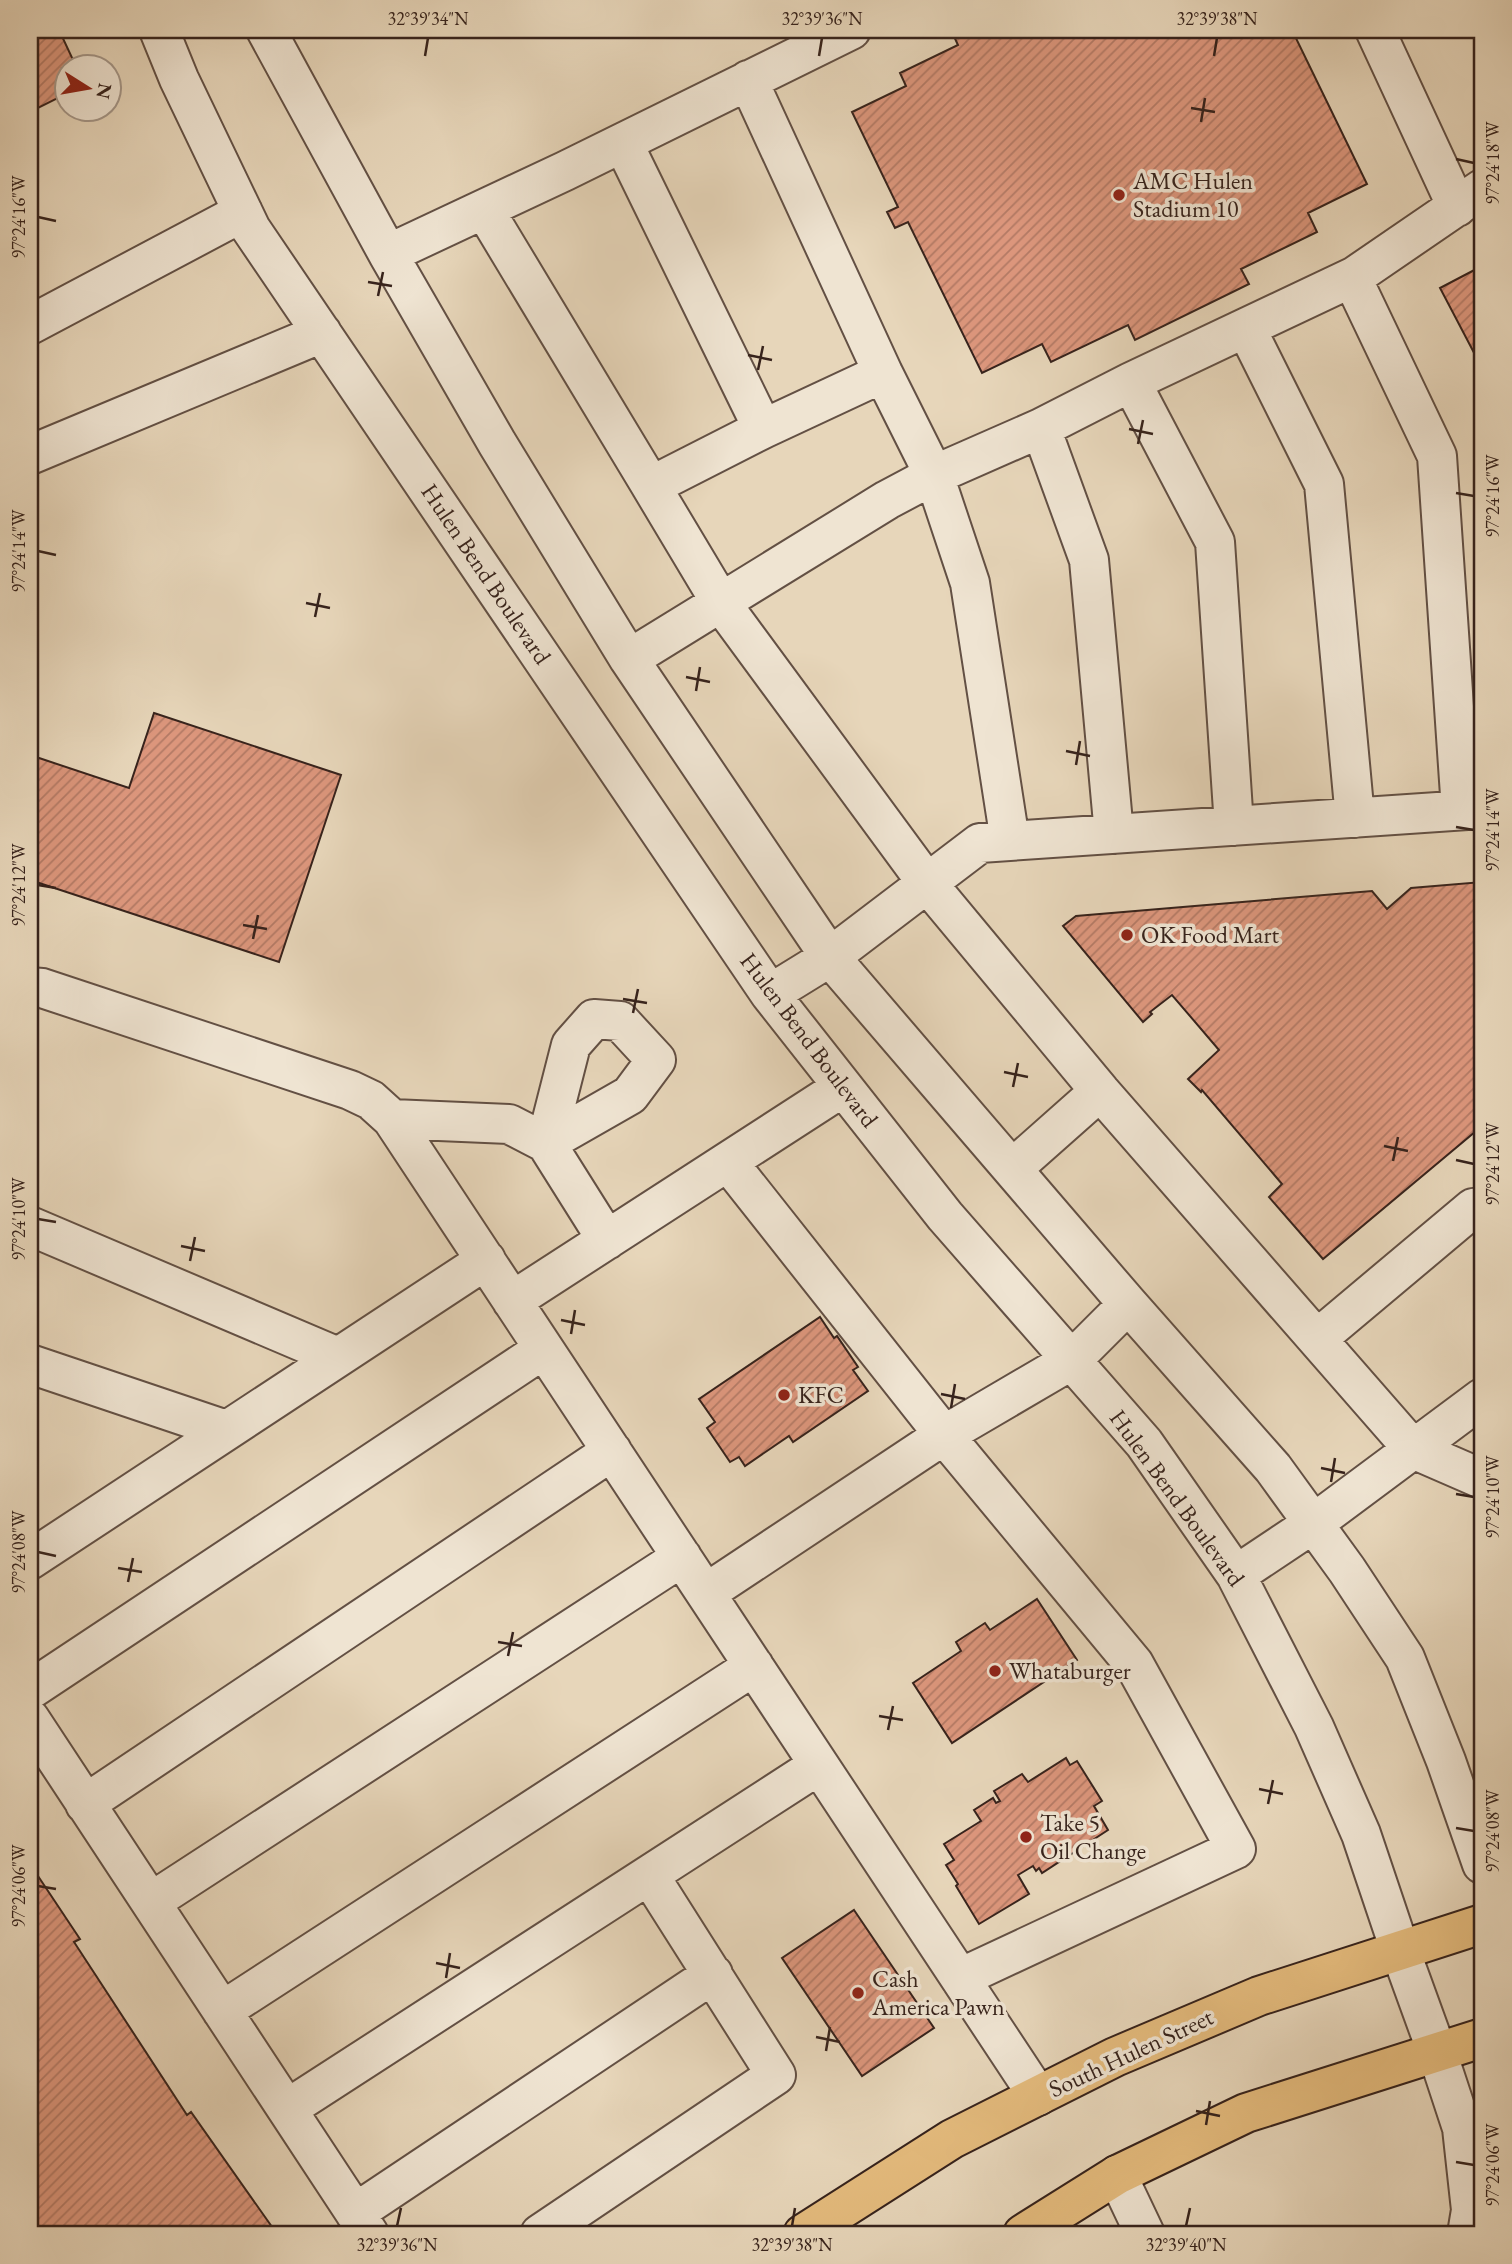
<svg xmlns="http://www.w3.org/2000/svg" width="1512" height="2264" font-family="'EB Garamond',serif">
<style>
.building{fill:url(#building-hatch);stroke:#37231c;stroke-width:2}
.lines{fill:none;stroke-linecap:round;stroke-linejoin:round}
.minor-casing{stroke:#635044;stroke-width:42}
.major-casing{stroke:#37231c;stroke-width:42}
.minor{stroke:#efe4d2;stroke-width:38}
.major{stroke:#e4bb7d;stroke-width:38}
.ticks{fill:none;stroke:#37231c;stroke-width:2.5}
.poi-dot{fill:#8f2418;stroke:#efe4d2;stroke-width:2.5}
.labels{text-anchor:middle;stroke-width:7;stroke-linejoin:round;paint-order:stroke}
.poi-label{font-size:24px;fill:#37231c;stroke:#efe4d2;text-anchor:start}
.street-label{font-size:24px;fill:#37231c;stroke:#efe4d2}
.neatline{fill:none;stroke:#37231c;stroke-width:2.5}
.ticks-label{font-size:18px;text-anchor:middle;fill:#37231c}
</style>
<defs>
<pattern id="building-hatch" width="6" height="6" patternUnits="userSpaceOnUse" patternTransform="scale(1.75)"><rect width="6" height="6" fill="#dc967c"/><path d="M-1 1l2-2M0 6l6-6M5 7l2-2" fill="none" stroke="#b37a65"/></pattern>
</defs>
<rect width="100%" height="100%" fill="#e7d6ba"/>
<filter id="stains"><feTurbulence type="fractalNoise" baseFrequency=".00286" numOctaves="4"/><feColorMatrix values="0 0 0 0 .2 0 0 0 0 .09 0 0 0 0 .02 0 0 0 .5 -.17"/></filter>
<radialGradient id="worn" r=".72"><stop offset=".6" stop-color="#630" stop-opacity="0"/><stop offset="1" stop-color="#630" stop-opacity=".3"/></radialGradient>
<path class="building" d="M30,30h17l3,6 10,-4 14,30 -12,6 4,9v17l-36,18z
M951,30h341l75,154 -59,29 9,19 -76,37 8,15 -114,56 -7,-15 -77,37 -9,-18 -60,29 -74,-151 -13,6 -8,-16 11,-5 -46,-95 54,-26 -6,-13 58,-28z
M1482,266v102l-42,-80z
M154,713l187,62 -62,187 -249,-82v-125l99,33z
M1482,882v244l-159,133 -54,-62 13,-13 -80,-94 -1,2 -13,-13 31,-29 -47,-55 -22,17 2,2 -9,8 -80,-96 13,-10 296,-25 15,18 24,-21z
M820,1317l14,21 3,-2 21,31 -5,3 15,21 -75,51 -4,-6 -44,30 -6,-9 -9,5 -23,-34 8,-6 -16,-23z
M1037,1599l40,61 -125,83 -39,-60 48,-32 -5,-9 29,-19 5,7z
M1066,1758l4,7 7,-4 25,40 -8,5 14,24 -66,43 -3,-5 -3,3 -3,-5 -15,9 11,19 -50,30 -23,-38 2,-2 -12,-19 8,-5 -10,-16 37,-23 -7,-11 19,-12 3,5 4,-2 -6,-10 28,-17 6,8z
M30,1864l50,75 -6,3 113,173 4,-3 86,122h-247z
M854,1910l80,118 -72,48 -80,-118z"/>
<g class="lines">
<defs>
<path id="minor" d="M159,30l20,49 72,150 519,765 175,222 199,227 92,132 78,152 47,107 39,116 37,102 25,76 9,82 -4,24
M266,30l122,224 109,189 132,216 201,298 298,347 145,164 74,102 58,88 41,103 36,103
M1375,30l82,177
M748,80l135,293 51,102 36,108 40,258
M623,143l140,286
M484,209l167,277
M388,254l177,-83 286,-141
M30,325l213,-113
M1246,328l78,156 31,334
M883,373l-120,56 -112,57 70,117 206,280 173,208 -88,78
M1131,382l84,160 19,284
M1041,428l48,132 25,274
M30,455l292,-122
M629,659l258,-159 47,-25 107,-47 90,-46 222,-105
M1461,810l-24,-354 -85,-178 130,-89
M30,987l12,1 308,102 21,10 21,19 646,977
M770,994l60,-37 150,-114 502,-34
M594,1019l26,2 36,39 -26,35 -84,48 25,-98z
M1100,1091l313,358 69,30
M392,1119l117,5 37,19 61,97
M728,1162l216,273 190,229 102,185 -276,129
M30,1226l308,131
M512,1301l331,-214
M1317,1339l156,-131 9,-1
M30,1364l196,66
M30,1560l456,-300
M1236,1575l78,-52 168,-125
M706,1593l238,-158 128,-75 56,-56
M30,1690l514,-341
M30,1719l339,515
M85,1804l527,-353
M151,1902l531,-345
M222,2011l532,-345
M287,2109l532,-344
M1117,2175l28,59
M355,2213l358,-239
M540,2234l236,-159 -127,-200"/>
<path id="major" d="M803,2234l149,-95 163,-82 144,-61 223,-72
M1023,2234l94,-59 129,-62 236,-75"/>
</defs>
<use href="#minor" class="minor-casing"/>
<use href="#major" class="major-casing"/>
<use href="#minor" class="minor"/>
<use href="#major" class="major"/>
</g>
<path class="ticks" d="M425,56l3,-18M819,56l3,-18M1214,56l3,-18M1191,108l24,4M1201,122l4,-24M1456,159l18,4M38,217l18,4M368,282l24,4M378,296l5,-24M748,355l24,5M758,370l5,-24M1129,429l24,5M1138,444l5,-24M1456,493l18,3M38,551l18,4M306,603l24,5M315,617l5,-24M686,677l24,5M696,691l4,-24M1066,751l24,5M1076,765l4,-24M1456,827l18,3M38,885l18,3M243,925l24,4M253,939l5,-24M623,999l24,4M633,1013l5,-24M1004,1072l24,5M1013,1087l5,-24M1384,1146l24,5M1456,1160l18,4M1393,1161l5,-24M38,1219l18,3M181,1246l24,5M190,1261l5,-24M561,1320l24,5M571,1334l4,-24M941,1394l24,5M951,1408l4,-24M1321,1468l24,5M1331,1482l4,-24M1456,1494l18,3M38,1552l18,4M118,1568l24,4M128,1582l5,-24M498,1642l24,4M508,1656l5,-24M879,1716l24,4M888,1730l5,-24M1259,1789l24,5M1268,1804l5,-24M1456,1828l18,3M38,1886l18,3M436,1963l24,5M446,1978l4,-25M816,2037l24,5M826,2051l4,-24M1196,2111l24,5M1206,2125l4,-24M1456,2162l18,3M397,2226l4,-18M792,2226l3,-18M1186,2226l4,-18"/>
<g class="poi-dot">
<circle cx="1119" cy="195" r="7"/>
<circle cx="1127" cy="935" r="7"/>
<circle cx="784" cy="1395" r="7"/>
<circle cx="995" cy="1671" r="7"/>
<circle cx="1026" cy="1837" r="7"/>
<circle cx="858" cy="1993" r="7"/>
</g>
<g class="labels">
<g class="poi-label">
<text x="1133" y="189">AMC Hulen<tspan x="1133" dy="28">Stadium 10</tspan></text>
<text x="1141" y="943">OK Food Mart</text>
<text x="798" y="1403">KFC</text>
<text x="1009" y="1679">Whataburger</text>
<text x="1040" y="1831">Take 5<tspan x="1040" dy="28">Oil Change</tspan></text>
<text x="872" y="1987">Cash<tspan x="872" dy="28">America Pawn</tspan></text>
</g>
<g class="street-label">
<text transform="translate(486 574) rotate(56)" y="8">Hulen Bend Boulevard</text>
<text transform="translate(809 1040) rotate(53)" y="8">Hulen Bend Boulevard</text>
<text transform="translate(1177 1498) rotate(54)" y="8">Hulen Bend Boulevard</text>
<text transform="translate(1131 2053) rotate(-25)" y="8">South Hulen Street</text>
</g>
</g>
<rect width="1512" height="2264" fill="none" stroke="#e7d6ba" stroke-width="77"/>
<g transform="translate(88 88) rotate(101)"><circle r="33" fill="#efe4d2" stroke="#a59789" stroke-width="2"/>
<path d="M0-5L12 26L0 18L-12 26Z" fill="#8f2418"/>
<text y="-10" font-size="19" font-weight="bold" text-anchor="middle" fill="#37231c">N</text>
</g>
<rect x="38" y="38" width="1436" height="2188" class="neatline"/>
<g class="ticks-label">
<text x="428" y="25">32°39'34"N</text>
<text x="822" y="25">32°39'36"N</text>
<text x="1217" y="25">32°39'38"N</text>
<text transform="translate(1493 163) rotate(-90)" y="6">97°24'18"W</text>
<text transform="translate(19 217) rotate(-90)" y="6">97°24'16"W</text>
<text transform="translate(1493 496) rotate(-90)" y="6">97°24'16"W</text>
<text transform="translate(19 551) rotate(-90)" y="6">97°24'14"W</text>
<text transform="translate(1493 830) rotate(-90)" y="6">97°24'14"W</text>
<text transform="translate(19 885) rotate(-90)" y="6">97°24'12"W</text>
<text transform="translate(1493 1164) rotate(-90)" y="6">97°24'12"W</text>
<text transform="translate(19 1219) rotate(-90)" y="6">97°24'10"W</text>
<text transform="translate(1493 1497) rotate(-90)" y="6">97°24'10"W</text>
<text transform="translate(19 1552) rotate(-90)" y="6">97°24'08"W</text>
<text transform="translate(1493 1831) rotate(-90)" y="6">97°24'08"W</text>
<text transform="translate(19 1886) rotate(-90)" y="6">97°24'06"W</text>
<text transform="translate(1493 2165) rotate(-90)" y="6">97°24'06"W</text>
<text x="397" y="2251">32°39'36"N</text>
<text x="792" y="2251">32°39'38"N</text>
<text x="1186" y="2251">32°39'40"N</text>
</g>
<rect width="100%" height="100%" filter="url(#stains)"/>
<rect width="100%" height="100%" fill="url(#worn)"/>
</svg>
